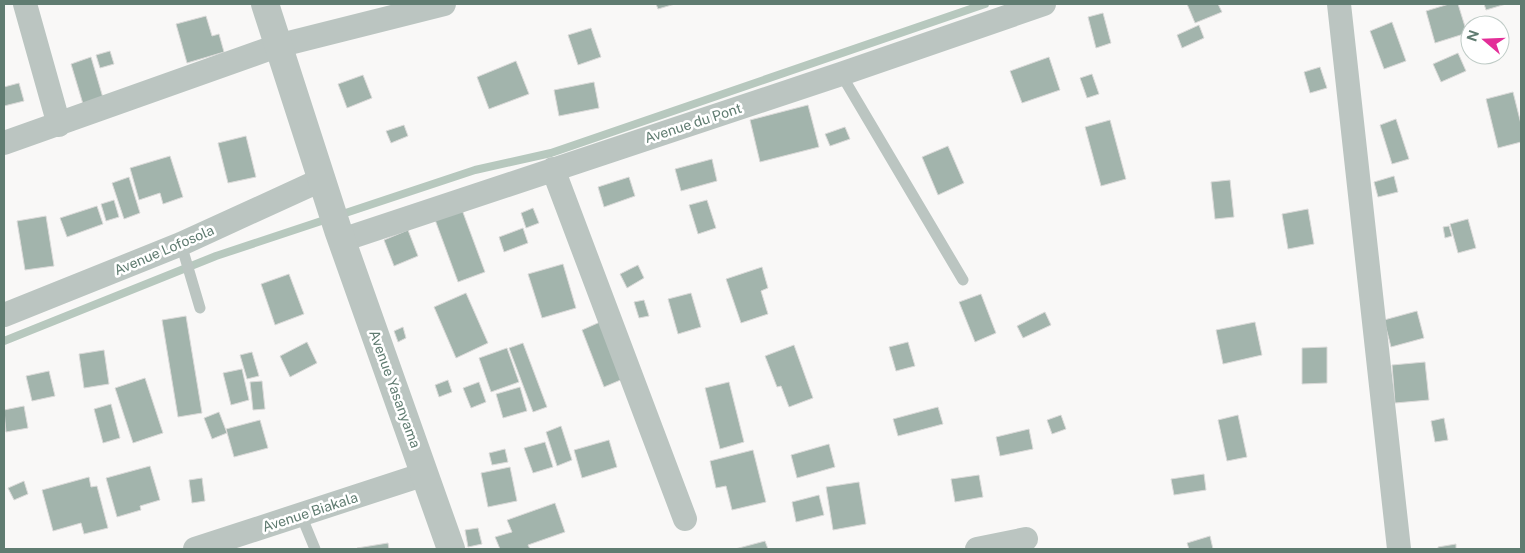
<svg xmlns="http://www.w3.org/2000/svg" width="1525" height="553" font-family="'Public Sans',sans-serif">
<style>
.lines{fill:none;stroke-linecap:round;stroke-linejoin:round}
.stream{stroke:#b7c8be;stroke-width:8}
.building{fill:#a2b4ac;stroke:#dbdad9}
.service{stroke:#bbc5c1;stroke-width:11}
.minor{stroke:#bbc5c1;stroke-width:24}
.tertiary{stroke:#bbc5c1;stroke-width:28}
.labels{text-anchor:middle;stroke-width:5;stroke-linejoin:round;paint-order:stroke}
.street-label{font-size:14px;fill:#607c71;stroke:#fff}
</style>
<rect width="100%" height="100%" fill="#f9f8f7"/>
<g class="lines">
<path class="stream" d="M4,341l212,-85 259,-86 76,-17 434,-149"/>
</g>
<path class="building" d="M656,4h19l-17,5z
M1187,4h31l4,8 -27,11z
M1449,4h9l9,29 -32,10 -9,-32z
M1484,4h22l-20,6z
M1103,13l8,30 -15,5 -8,-31z
M206,16l6,20 7,-2 5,18 -37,11 -11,-39z
M1392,22l14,39 -22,8 -14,-38z
M1199,25l5,13 -22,10 -5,-13z
M591,28l10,29 -23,8 -10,-30z
M110,51l4,13 -14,4 -4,-13z
M1458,53l8,18 -25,11 -8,-18z
M91,57l15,51 -20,6 -15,-50z
M1049,57l11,33 -38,13 -12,-32z
M516,61l13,33 -40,15 -12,-32z
M1320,67l7,21 -17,5 -6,-21z
M1092,74l7,20 -12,4 -7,-20z
M363,75l9,23 -25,10 -9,-24z
M594,82l5,26 -40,8 -5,-26z
M19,83l5,18 -20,5v-19z
M1513,92l8,32v18l-23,6 -12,-49z
M808,105l11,42 -59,15 -10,-42z
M1396,119l13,40 -17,5 -12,-39z
M1110,120l16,59 -25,7 -16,-59z
M404,125l4,11 -17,7 -5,-12z
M845,127l5,12 -20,7 -5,-12z
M246,136l10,41 -28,6 -10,-40z
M948,146l16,37 -26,12 -16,-38z
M170,156l13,41 -20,7 -3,-11 -21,7 -9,-32z
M712,159l5,22 -36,10 -6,-22z
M1394,176l4,16 -20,5 -4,-15z
M129,177l11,36 -16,6 -12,-36z
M629,177l6,19 -31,11 -6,-20z
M1230,180l4,37 -19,2 -4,-37z
M114,200l5,17 -13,4 -5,-17z
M707,200l9,28 -18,6 -9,-29z
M97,206l6,18 -36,13 -7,-19z
M461,207l24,65 -27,10 -24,-65z
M533,208l6,15 -13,5 -5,-15z
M1308,209l6,35 -26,5 -6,-35z
M46,216l8,50 -29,4 -8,-49z
M1468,219l8,29 -18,5 -8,-29z
M1449,226l3,10 -7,2 -2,-11z
M523,228l5,15 -24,9 -5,-15z
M408,230l10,26 -24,10 -10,-26z
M563,264l13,44 -34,10 -14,-44z
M638,265l6,13 -17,10 -7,-14z
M762,267l6,21 -7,3 7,23 -27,9 -15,-44z
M289,274l15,40 -29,11 -14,-41z
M466,293l22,50 -32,15 -22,-51z
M691,293l10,34 -23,7 -10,-35z
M981,294l15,39 -21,9 -16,-40z
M644,300l5,16 -10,2 -5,-16z
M1417,311l7,27 -33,9 -7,-27z
M1045,312l6,13 -28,13 -6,-12z
M186,316l16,97 -24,4 -16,-97z
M600,322l23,57 -19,8 -22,-57z
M1255,322l7,33 -39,9 -7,-34z
M403,327l3,11 -8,4 -4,-11z
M307,342l10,21 -27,14 -10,-21z
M908,342l7,24 -19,5 -7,-24z
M523,343l24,64 -14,5 -24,-64z
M794,345l19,53 -24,9 -8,-21 -4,1 -12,-31z
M1327,347v36l-25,1v-36z
M507,348l12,34 -28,10 -12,-34z
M104,350l5,34 -25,4 -5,-34z
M252,352l7,24 -12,3 -7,-24z
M1425,362l4,38 -34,3 -3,-38z
M242,369l7,31 -18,5 -8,-32z
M49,371l6,25 -23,5 -6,-25z
M145,378l18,55 -30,10 -18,-55z
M448,380l4,12 -13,5 -4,-12z
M262,381l3,28 -12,1 -3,-28z
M479,382l7,20 -15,6 -8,-20z
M729,382l15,60 -24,7 -15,-61z
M520,387l7,24 -24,7 -7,-24z
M111,404l9,34 -17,5 -9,-34z
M24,406l4,22 -22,4 -2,-22z
M938,407l5,17 -45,12 -5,-17z
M219,412l8,21 -15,6 -8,-21z
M1061,415l5,14 -14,5 -5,-14z
M1238,415l9,42 -20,4 -9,-41z
M1444,418l4,22 -13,2 -4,-21z
M260,420l8,28 -34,9 -8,-28z
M561,426l11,34 -15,6 -11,-34z
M1029,429l4,20 -33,7 -4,-19z
M609,440l8,27 -35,11 -8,-28z
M545,442l8,25 -20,6 -9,-25z
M829,444l6,23 -38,11 -6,-23z
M505,449l3,13 -16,3 -3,-12z
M753,450l13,52 -34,8 -6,-24 -10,2 -6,-27z
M150,466l10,34 -20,6 1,4 -24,7 -11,-39z
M510,467l7,34 -29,6 -7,-34z
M1204,474l2,16 -32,5 -3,-16z
M979,475l4,22 -28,5 -4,-23z
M89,477l2,10 6,-1 11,42 -24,6 -3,-11 -28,8 -11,-41z
M202,478l3,23 -13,2 -3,-23z
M24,481l4,13 -14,6 -6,-12z
M859,482l7,42 -33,6 -7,-43z
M819,495l5,20 -28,7 -4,-20z
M555,503l10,29 -37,13 2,4h-30l-5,-12 17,-5 -5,-12z
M478,528l4,16 -14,3 -3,-17z
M1210,536l3,13h-24l-2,-6z
M765,541l3,8h-33z
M388,543l1,6h-32v-1z
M1456,544v5h-18v-2z"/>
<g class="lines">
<path class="service" d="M841,74l122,206
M181,244l19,64
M301,515l14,34"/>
<path class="minor" d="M25,4l34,121
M1339,4l60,545
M4,143l273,-97 167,-42
M553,169l132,350
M342,240l499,-166 203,-70
M4,315l177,-71 142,-65
M195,549l230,-75
M977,549l49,-10"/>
<path class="tertiary" d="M265,4l73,226 113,319"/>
</g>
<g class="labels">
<g class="street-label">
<text transform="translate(693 123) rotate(-18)" y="5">Avenue du Pont</text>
<text transform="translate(164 250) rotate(-23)" y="5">Avenue Lofosola</text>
<text transform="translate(395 389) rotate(70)" y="5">Avenue Yasanyama</text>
<text transform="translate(310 512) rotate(-18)" y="5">Avenue Biakala</text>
</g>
</g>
<rect width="1525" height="553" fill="none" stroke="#607c71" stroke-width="10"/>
<g transform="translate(1485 40) rotate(289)"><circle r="24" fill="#ffffff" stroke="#bfcbc6"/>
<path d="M0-4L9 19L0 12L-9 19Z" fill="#e32e98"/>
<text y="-8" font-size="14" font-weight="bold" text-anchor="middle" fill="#607c71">N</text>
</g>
</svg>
